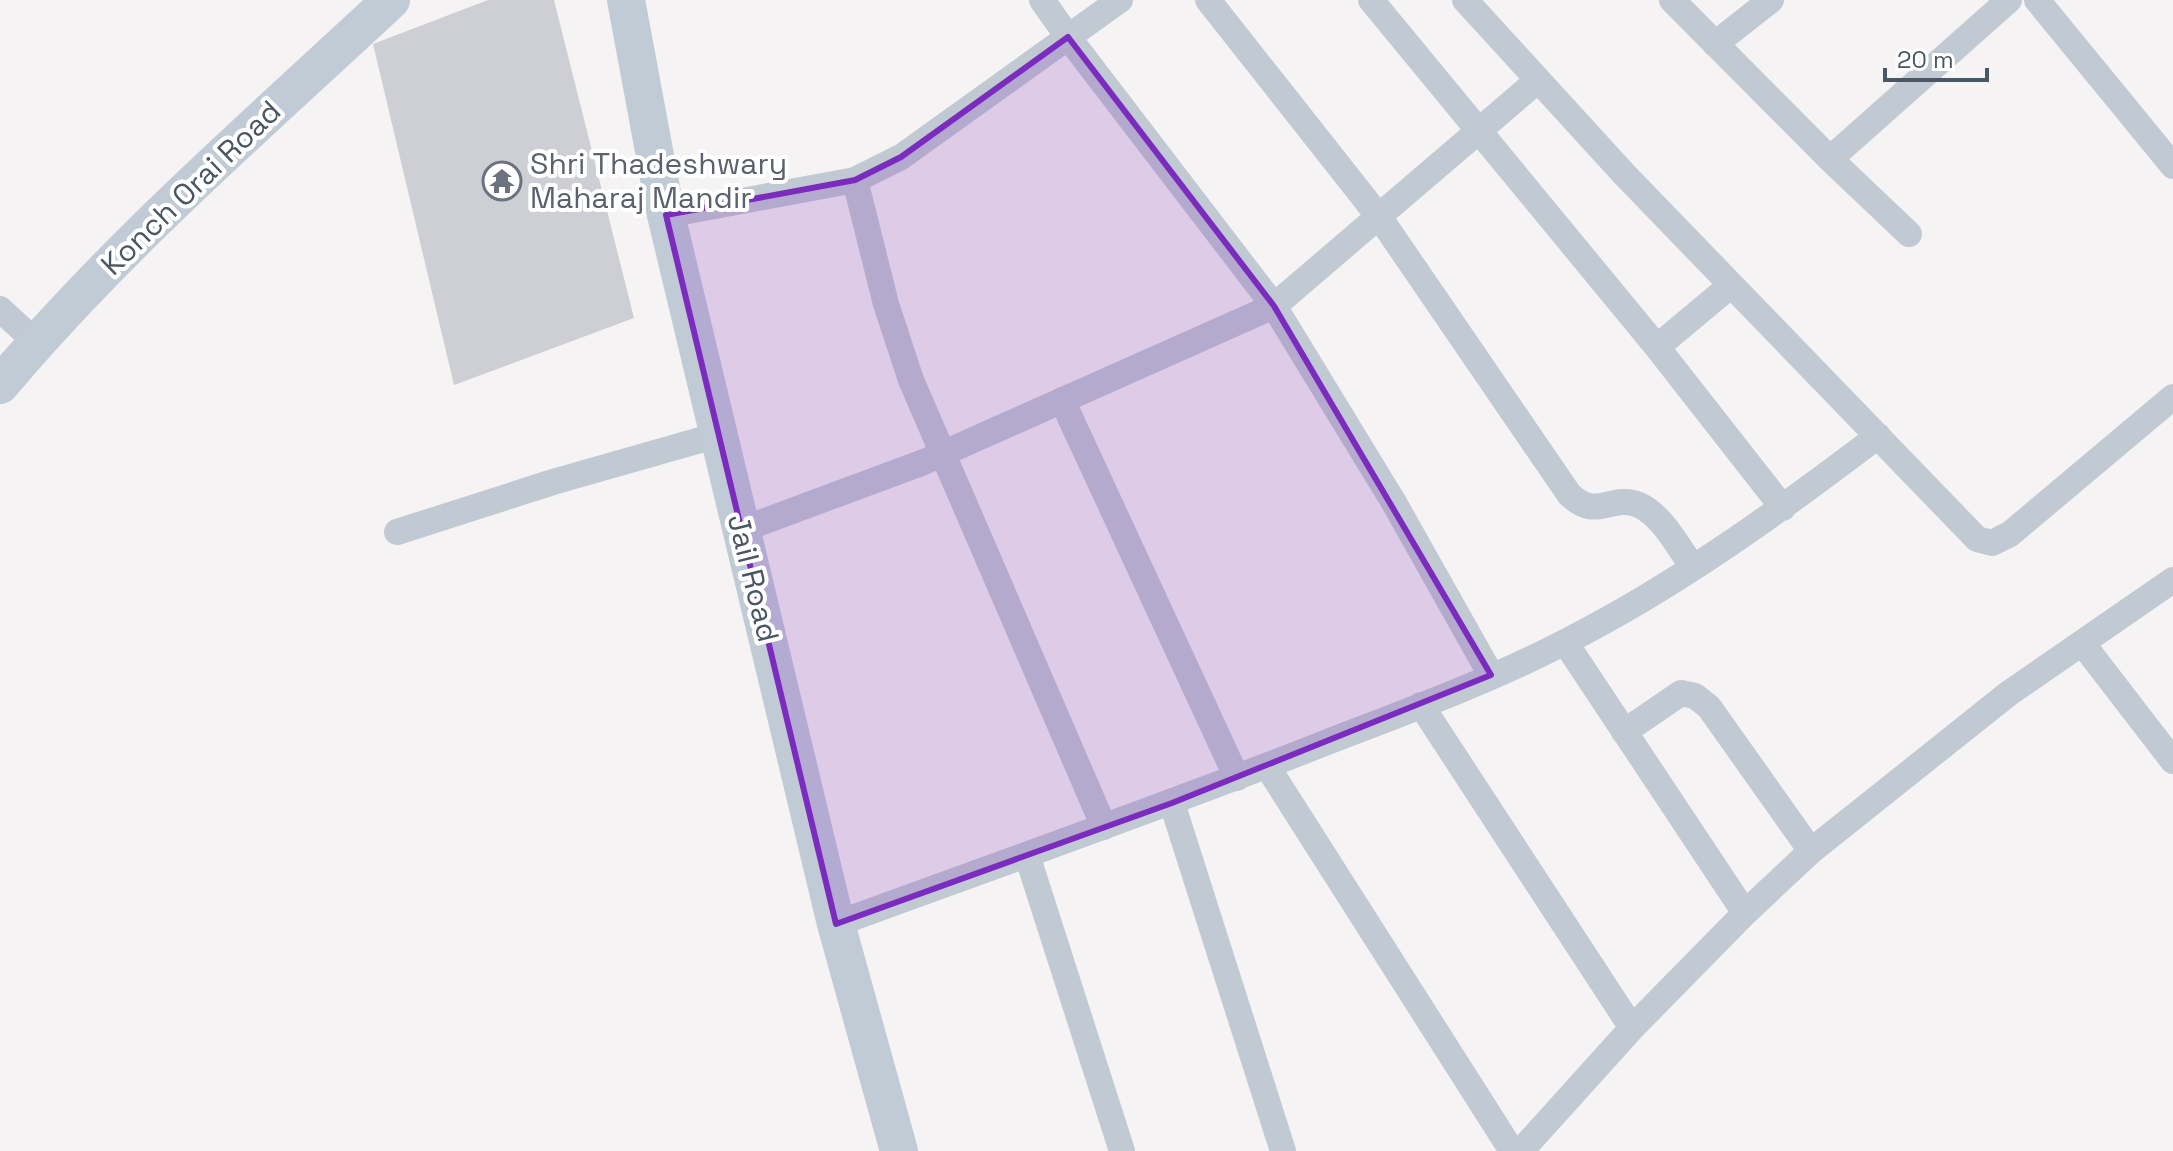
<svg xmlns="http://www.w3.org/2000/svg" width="2173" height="1151" font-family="'Space Grotesk',sans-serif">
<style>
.building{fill:#cdcfd5}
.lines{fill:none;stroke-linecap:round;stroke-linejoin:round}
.street{stroke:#c1cad2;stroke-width:26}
.secondary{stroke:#c1cbd6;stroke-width:38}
.marked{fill:#7b2cbf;fill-opacity:0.2;stroke:#7b2cbf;stroke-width:6;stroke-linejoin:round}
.labels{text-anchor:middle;stroke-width:8;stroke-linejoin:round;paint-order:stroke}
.worship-label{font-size:30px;fill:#5b616d;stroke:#fff;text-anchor:start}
.street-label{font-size:30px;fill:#4a5661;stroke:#fff}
</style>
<rect width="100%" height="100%" fill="#f5f3f3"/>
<path class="building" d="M488,0h66l80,318 -180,67 -81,-341z"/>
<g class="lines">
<path class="street" d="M1042,0l26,37 206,269 119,195 98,174
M1208,0l172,218 189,276c28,28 42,-1 70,11 23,10 39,42 54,62
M1371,0l286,347 126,161
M1465,0l159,174 353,365 15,4 18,-9 163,-137
M1672,0l158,159 79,75
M2037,0l136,166
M1715,44l56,-44
M1830,159l179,-159
M855,180l31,124 25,76 193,447
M666,215l189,-35 46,-23 219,-157
M0,309l36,33
M1657,347l73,-61
M1062,400l175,378
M741,530l183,-68 350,-156 264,-226
M397,532l156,-50 165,-47
M1565,642l180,271
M2082,643l91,118
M1421,705l211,323
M1624,732l57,-39 14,3 14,11 102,144
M1267,766l245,385
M1172,803l111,348
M1027,855l95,296
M836,924c163,-60 327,-117 489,-181 80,-31 163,-61 240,-101 111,-56 214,-131 313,-206
M1521,1151l111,-123 113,-115 66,-62 197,-157 165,-114"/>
<path class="secondary" d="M626,0l40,215 170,709 63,227
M0,385c118,-140 257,-260 391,-385"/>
</g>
<path class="marked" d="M1068,37l206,269 217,369 -319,128 -336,121 -170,-709 189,-35 46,-23z"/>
<defs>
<symbol id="temple-ring" viewBox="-11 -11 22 22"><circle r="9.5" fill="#fff" stroke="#6b7280" stroke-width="1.5"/><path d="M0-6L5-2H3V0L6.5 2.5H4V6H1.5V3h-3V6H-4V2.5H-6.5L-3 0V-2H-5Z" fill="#6b7280"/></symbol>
</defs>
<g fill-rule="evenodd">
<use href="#temple-ring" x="480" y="159" width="44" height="44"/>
</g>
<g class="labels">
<g class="worship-label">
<text x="530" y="174">Shri Thadeshwary<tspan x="530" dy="34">Maharaj Mandir</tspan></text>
</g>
<g class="street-label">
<text transform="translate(191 188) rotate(-44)" y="10">Konch Orai Road</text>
<text transform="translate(753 578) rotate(76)" y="10">Jail Road</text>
</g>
</g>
<path d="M1885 68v12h102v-12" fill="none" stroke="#4a5661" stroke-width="4"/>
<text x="1897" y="68" font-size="24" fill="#4a5661" stroke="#ffffff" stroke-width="6" paint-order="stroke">20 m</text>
</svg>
